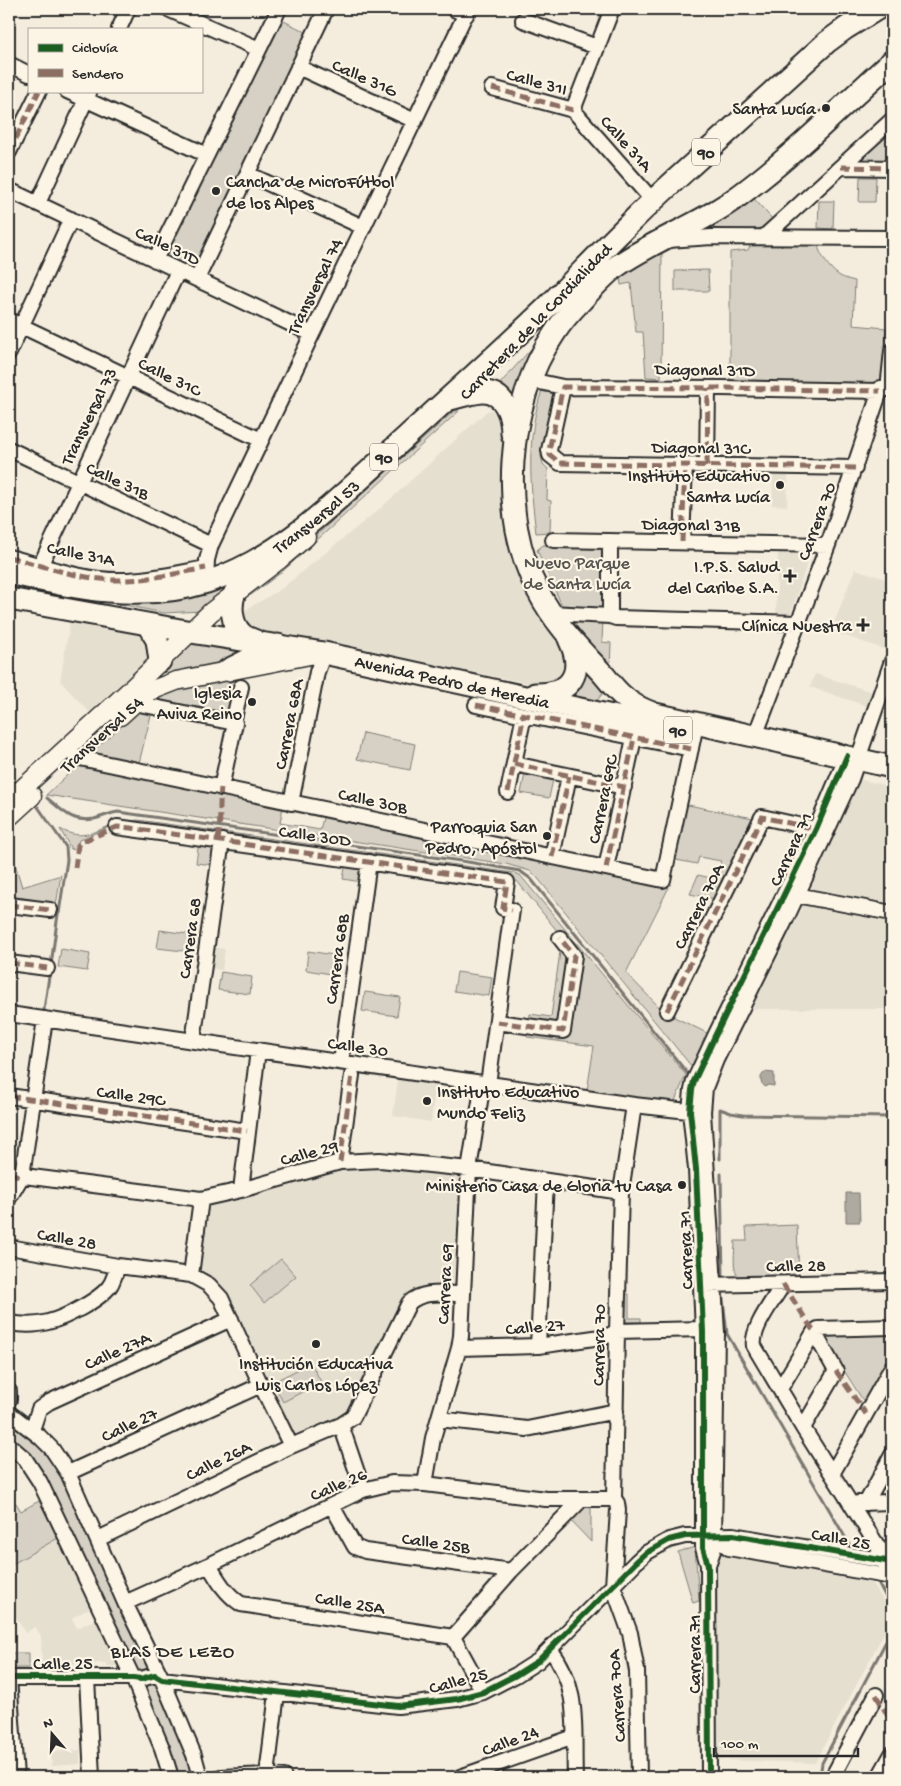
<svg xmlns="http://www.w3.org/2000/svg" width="901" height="1786" font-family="'Gochi Hand',sans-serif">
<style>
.built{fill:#e5dfd0}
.green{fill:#d6d1c4;stroke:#807e78}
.water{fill:#afaaa0;stroke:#7a7771}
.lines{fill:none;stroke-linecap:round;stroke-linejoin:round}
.stream{stroke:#7a7771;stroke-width:3}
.minor-casing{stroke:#2b2b2b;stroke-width:18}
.major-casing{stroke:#2b2b2b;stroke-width:21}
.highway-casing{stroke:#2b2b2b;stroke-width:25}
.minor{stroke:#fcf5e5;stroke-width:14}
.major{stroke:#fcf5e5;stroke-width:18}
.highway{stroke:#fcf5e5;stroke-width:21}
.quiet{stroke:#8d6e63;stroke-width:5;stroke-dasharray:10 5;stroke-linecap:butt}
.cycleway-casing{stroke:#fcf5e5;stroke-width:9}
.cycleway{stroke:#1b5e20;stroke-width:6}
.poi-dot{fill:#2b2b2b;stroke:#fcf5e5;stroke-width:2}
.labels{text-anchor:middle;stroke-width:4.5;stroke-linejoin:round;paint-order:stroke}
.shield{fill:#fcf5e5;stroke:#6a6863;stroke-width:1}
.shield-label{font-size:16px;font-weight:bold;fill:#2b2b2b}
.street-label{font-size:18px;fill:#2b2b2b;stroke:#fcf5e5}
.poi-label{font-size:18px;fill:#2b2b2b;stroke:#fcf5e5;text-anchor:end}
.park-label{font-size:18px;fill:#565451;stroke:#fcf5e5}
.neighbourhood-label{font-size:19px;letter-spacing:1px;fill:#2b2b2b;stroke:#fcf5e5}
</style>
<rect width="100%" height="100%" fill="#f4edde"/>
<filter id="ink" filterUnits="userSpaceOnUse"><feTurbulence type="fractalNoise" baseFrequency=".02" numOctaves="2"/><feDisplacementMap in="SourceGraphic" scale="10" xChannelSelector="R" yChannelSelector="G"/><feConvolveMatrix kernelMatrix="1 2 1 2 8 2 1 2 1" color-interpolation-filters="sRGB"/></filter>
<g filter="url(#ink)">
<path class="built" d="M491,410l9,6 3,20 -1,52 8,58 26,61 26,45 3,9v8l-3,6 -8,7 -17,3 -120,-24 -46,-11 -122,-17 -12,-21 10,-3 34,-20 102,-83 104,-95z
M773,474h15l-1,32 -15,-1z
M778,551l30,1 1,5 -18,56h-15z
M855,569l37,12v60l-3,10 -58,-20z
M70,622l88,14 22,3 -89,75 -31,-33z
M815,674l58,18 -6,14 -57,-19z
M862,780l30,7v222h-140l55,-111 49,-115z
M211,947l14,2 -3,21 -14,-2z
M398,1079l38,6 -5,37 -38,-6z
M374,1165l74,9 12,3 -3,110 -14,-1 -24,4 -12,7 -32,58 -27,59 -20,11 -25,9 -9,-1 -46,-98 -21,-39 -30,-24 8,-69 142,-37z
M58,1538l34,69 -20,11 5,10 19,-9 14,28 -2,5 1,1h4l6,13h-12l-1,-3 -64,2 -1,-29 -6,-9 -10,6 -16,-29v-38z
M718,1553l142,23 13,9 10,15 4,17 -3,16 -69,130 -97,-3 -4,-153z
M80,1750v14l-28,2 -1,-14z"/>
<path class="green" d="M278,18l30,15 -114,239 -30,-14z
M892,127v36h-39z
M860,177h16l-1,25h-16z
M750,194l23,26 -14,9 -33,2 -14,-2 -2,-4z
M819,201h15l-1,28 -15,-1z
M817,243c3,12 12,26 23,33 4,2 10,4 15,5l-2,44 33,3 -3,57 -153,-5v-128l18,-2 3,-6 52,1z
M662,252l-1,126 -15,-1 -3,-45h-7l-5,-49 -10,2 -1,-9 13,-10z
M708,270l1,21h-34v-20z
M546,332l-30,73 -18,-19z
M542,390l16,2 -17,64 2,8 5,5 -1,31 4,1 -1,31 -14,1c-6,-50 -10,-95 6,-143z
M454,411h5l-176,160 -32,24 -5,1 -3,-1 57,-45z
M296,541l-95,70 -37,2 -155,-31 112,16z
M543,545l61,1v63l-41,-1 -26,-58z
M570,618l33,1 -1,23 9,1 -1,26z
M192,638l67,14 -127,41z
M586,667l19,19 -1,6 -10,12 -23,-5 9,-12z
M237,679l-9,37 -79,-15 24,-11z
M140,709l12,2 -13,52 -48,-10z
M363,733l52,11 -5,26 -53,-11z
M81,762l202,45 -3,16 40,7 4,-16 187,38 158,35 -43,86 38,39 45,22 -17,33 -156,-191 -6,-5 -24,-7 -460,-69z
M526,769l28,6 -5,23 -28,-5z
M683,804l75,15 -38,81 -30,-6 8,-19 17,4 6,-18 -22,-4 -2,7 -26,-5z
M138,820l376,53 6,2 166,200 -12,28 -87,-12 7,-45 -67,-9 3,-23 21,3 11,-80 -45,-56 -401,-57 -37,16 -3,10 -5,-1 -11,-20c24,13 35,1 58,-6 7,-2 14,-2 20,-3z
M199,841l18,2 -4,22 -17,-2z
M9,844l13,43 39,-12 -5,30 -25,-3v-3l-22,-3z
M346,861l18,3 -3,18 -18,-3z
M160,930l34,5 -2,17 -35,-4z
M61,949l29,5 -3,17 -29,-4z
M308,951l32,5 -3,19 -31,-5z
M221,972l31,5 -2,17 -32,-4z
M457,972l35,5 -3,19 -35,-5z
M365,992l35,5 -3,19 -35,-5z
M797,1225l2,52 -59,1c-9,-8 -5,-25 -5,-37h12l-1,-14z
M281,1259l15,17 -32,27 -14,-18z
M625,1294h4v24h12v4h-17z
M892,1330v26l-28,46 -40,-63 4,-8z
M311,1363l10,19 -38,20 -10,-20z
M9,1418l11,7 36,37 80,175 11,29 -1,7 -7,3 -124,-234 -6,-5z
M39,1501l19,37 -49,28v-59l7,-4 5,8z
M582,1504h9v38l-22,-23z
M695,1547l4,54 -6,2 -15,-51z
M11,1653h18v15h-18z
M152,1681l5,2 15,36 21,58h-17l-33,-88 1,-5z"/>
<path class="water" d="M764,1072l10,1v13l-6,-1 -3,2 -4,-5v-5z
M846,1193h13l1,29h-14z"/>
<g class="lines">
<path class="stream" d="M47,798c16,13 25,25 47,21 8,-2 16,-6 24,-7l350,50 52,9 11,8 157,195
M38,807l28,40 1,13 -8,53
M51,965l7,-51
M43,1016l7,-46
M720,1159v-50l11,4 12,2 149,2
M721,1174l2,103
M722,1291l5,43 125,215
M878,1582l14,27v8
M820,1777l2,-14 70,-133"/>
<defs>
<path id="minor" d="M168,9l91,40
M454,9l12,6
M523,20l74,27
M119,29l9,-20
M9,64l20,10
M298,67l117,54
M492,88l81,22
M67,91l140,64
M573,110l80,91
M573,110l39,-101
M9,152l30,-61
M841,167l51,1
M248,174l115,53
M9,190l303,144
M38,203l51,-110
M764,237l128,-117
M668,240l44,-3 180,1
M155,260l124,-251
M197,279l129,-270
M9,320l252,120
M9,353l62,-134
M530,380l33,7 159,1 158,3
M563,387l-14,63 1,5 10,8 295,5
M9,449l202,96
M707,466l1,-78
M553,540l275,5
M610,541v75
M682,542l3,-77
M9,557c36,9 75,24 113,23 28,0 56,-7 84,-12
M34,579l144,-308
M206,582l1,-22 4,-15 257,-536
M550,613l60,3 6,2 182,5
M134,703l101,20 -14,65
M476,705l215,44
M233,723l8,-36
M755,736l73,-191 53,-157 7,1 4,-38
M75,757l588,123 31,-146
M514,764l110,23
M508,792l16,-77
M291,803l26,-131 7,-19
M117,827l390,55 -4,26 9,2 -24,174
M552,857l17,-81
M606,868l28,-130
M796,895l96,18
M9,905l41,5
M9,963l38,5
M667,1011l95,-194 54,12
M9,1014l625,91 63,7
M497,1022l66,9 11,-75 -14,-18
M193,1041l29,-200
M341,1062l28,-200
M9,1096l238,35
M634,1105l-13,87 -4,139 -3,168 3,4 1,7 -5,76 17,47 7,38 2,106
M340,1162l12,-87
M9,1174l192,25 40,-9 99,-28 40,-2 89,9 152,23
M241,1190l17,-140
M9,1198l13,-22 23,-157
M9,1247l109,19 73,9 18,10 12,13 40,87 30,61
M191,1275l10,-76
M783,1284c-9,16 -32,44 -29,62l49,82 84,133
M705,1285l187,-4
M9,1323c12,2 26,3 39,-1 17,-4 54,-23 63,-38 3,-6 5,-12 7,-18
M538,1346l8,-165
M459,1348l79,-2 63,-9 9,-2 7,-4 86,-2
M780,1389l34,-57 4,-3 74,-2
M9,1391v9
M9,1413l30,23 13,13 16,24 57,130 37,76 32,76 6,22
M439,1419l88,10 89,-18
M341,1425l22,65
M803,1428l33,-57 -22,-39
M32,1430l7,-21 10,-7 182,-83
M9,1445l16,14 15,23 93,196 29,70 9,29
M68,1473l193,-88
M832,1474l60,-107
M425,1484l8,-46 26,-90 2,-12 8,-167 14,-86
M858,1503l34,-1
M866,1503l26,-48
M332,1506l23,41 10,4 146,20
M714,1536l15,12 163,29
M98,1539l193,-93 50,-21 12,-8 56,-114c14,-13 35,-9 53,-9
M209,1565c9,16 17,29 32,39l212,33
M708,1565l6,-17v-7l3,-209 -14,-220 2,-24 11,-28 70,-141 65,-140 41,-118
M886,1568l6,-23
M125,1603l84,-38 154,-75 29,-7 33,1 121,15h68
M453,1637l58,-66 71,-72
M453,1637l30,55
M550,1649c31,39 23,81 25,128
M9,1678h124l8,1 14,-4 7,4 236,27 59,-7 26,-7 33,-17 22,-14 98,-99 10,-9 23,-13 16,-4 48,-1 159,27
M9,1678l7,99
M87,1678l5,99
M267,1775l10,-82
M221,1777l46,-2 17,2
M460,1777l114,-40
M709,1777l-1,-212 -5,-17v-216l-7,-163 -6,-58 2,-21 2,-9 21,-45 101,-207 31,-73
M834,1777l-1,-1 43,-81
M879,1777l13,-23"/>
<path id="major" d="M120,716l23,-21 10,-5 23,-9 139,-27
M9,801l119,-109 83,-80 69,-53 26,-22
M9,817l23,-21"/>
<g id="highway">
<path d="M892,61c-50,45 -98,94 -152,134 -39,29 -84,44 -123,71 -13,9 -24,22 -35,34 -10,10 -20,21 -28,34 -48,70 -56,183 -16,257 16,32 41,57 65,83 7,8 13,17 21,23 8,8 20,13 31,17l237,53"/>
<path d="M447,400c11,-3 23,-7 35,-8 23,-1 30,24 30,42"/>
<path id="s1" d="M9,573c66,15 131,30 198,9 74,-24 131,-83 187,-134 51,-47 102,-92 152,-140 29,-29 57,-59 87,-88 23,-23 48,-45 72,-67 41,-37 81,-74 122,-111l19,-14 31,-19"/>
<path d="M235,592c-5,13 -4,32 7,42 3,3 9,5 14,7"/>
<path id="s2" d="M9,599l188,34 127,20 334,73"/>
<path d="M148,625l9,15 3,21"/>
<path d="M228,670l50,-25"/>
<path d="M535,694c37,1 50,-22 34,-55"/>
</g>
</defs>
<use href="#minor" class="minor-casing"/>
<use href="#major" class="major-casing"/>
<use href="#highway" class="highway-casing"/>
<use href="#minor" class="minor"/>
<use href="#major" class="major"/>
<use href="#highway" class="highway"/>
<path class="quiet" d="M492,88l81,22
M9,152l30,-61
M841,167l51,1
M707,466l1,-78
M855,468l-295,-5 -10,-8 -1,-5 14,-63 159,1 158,3
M682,542l3,-77
M9,557c36,9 75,24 113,23 28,0 56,-7 84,-12
M476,705l215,44
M514,764l110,23
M508,792l16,-77
M218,840c3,-17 1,-35 3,-52
M552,857l17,-81
M75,868l3,-23 3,-3 36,-15 14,1 376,54 -4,26 9,2
M606,868l28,-130
M9,905l41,5
M9,963l38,5
M667,1011l95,-194 54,12
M497,1022l66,9 11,-75 -14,-18
M9,1096l238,35
M340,1162l12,-87
M9,1174l13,2
M783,1284l31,48
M836,1371l30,43
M876,1695l16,28"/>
<defs>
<path id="cycleway" d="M9,1678h124l8,1 14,-4 7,4 236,27 59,-7 26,-7 33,-17 22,-14 98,-99 10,-9 23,-13 16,-4 48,-1 159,27
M709,1777l-1,-212 -5,-17v-216l-7,-163 -6,-58 2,-21 2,-9 21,-45 101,-207 31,-73"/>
</defs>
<use href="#cycleway" class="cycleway-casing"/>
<use href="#cycleway" class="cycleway"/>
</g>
</g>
<g class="poi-dot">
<circle cx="826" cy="108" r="5"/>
<circle cx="216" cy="191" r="5"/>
<circle cx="780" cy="485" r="5"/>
<path d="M787.5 568.5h5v5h5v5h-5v5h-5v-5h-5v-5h5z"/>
<path d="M860.5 617.5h5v5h5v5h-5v5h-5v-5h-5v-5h5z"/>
<circle cx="252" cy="702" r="5"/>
<circle cx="547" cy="836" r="5"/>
<circle cx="427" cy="1101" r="5"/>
<circle cx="682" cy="1185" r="5"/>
<circle cx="316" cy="1344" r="5"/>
</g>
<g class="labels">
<g class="shield">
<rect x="692" y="138.5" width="28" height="27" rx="4"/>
<rect x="370" y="443.5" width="28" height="27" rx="4"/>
<rect x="664" y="716.5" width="28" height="27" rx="4"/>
</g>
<g class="shield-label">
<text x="706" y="158">90</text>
<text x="384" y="463">90</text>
<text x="678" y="736">90</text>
</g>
<g class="street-label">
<text transform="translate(365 77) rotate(24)" y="6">Calle 31G</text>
<text transform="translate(537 81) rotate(15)" y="6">Calle 31I</text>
<text transform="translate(627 143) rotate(48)" y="6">Calle 31A</text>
<text transform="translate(168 245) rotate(25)" y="6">Calle 31D</text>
<text transform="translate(314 286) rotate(-64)" y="6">Transversal 74</text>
<text transform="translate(535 321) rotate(-46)" y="6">Carretera de la Cordialidad</text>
<text transform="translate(705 369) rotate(1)" y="6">Diagonal 31D</text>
<text transform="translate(170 376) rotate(26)" y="6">Calle 31C</text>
<text transform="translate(88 416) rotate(-64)" y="6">Transversal 73</text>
<text transform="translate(701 447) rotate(1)" y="6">Diagonal 31C</text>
<text transform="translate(118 480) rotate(25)" y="6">Calle 31B</text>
<text dy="6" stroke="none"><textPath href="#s1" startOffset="329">Transversal 53</textPath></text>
<text transform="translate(816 521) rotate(-70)" y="6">Carrera 70</text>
<text transform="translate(691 524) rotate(1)" y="6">Diagonal 31B</text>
<text transform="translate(81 553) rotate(11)" y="6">Calle 31A</text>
<text dy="6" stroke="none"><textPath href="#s2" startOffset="451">Avenida Pedro de Heredia</textPath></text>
<text transform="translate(288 724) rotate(-79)" y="6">Carrera 68A</text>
<text transform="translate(101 734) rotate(-42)" y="6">Transversal 54</text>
<text transform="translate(602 799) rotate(-78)" y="6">Carrera 69C</text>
<text transform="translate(373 800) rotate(12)" y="6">Calle 30B</text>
<text transform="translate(315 835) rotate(8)" y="6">Calle 30D</text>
<text transform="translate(790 849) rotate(-65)" y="6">Carrera 71</text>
<text transform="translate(698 906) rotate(-64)" y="6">Carrera 70A</text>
<text transform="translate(189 938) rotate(-82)" y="6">Carrera 68</text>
<text transform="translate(336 959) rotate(-82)" y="6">Carrera 68B</text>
<text transform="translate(358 1046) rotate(8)" y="6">Calle 30</text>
<text transform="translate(131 1095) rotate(8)" y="6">Calle 29C</text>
<text transform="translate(309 1152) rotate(-15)" y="6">Calle 29</text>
<text transform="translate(67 1238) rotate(10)" y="6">Calle 28</text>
<text transform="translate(685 1250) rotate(-92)" y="6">Carrera 71</text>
<text transform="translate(796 1265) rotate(-1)" y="6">Calle 28</text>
<text transform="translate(444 1284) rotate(-87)" y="6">Carrera 69</text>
<text transform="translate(535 1326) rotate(-5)" y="6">Calle 27</text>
<text transform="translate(598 1345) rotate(-89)" y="6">Carrera 70</text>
<text transform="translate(117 1350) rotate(-24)" y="6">Calle 27A</text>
<text transform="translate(129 1424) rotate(-25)" y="6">Calle 27</text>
<text transform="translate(218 1460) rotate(-26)" y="6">Calle 26A</text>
<text transform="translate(338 1484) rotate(-23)" y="6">Calle 26</text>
<text transform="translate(841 1538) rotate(10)" y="6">Calle 25</text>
<text transform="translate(436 1542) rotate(8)" y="6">Calle 25B</text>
<text transform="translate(350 1602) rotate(9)" y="6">Calle 25A</text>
<text transform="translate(694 1654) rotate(-90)" y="6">Carrera 71</text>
<text x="63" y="1669">Calle 25</text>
<text transform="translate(458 1680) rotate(-15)" y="6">Calle 25</text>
<text transform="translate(616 1696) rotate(-94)" y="6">Carrera 70A</text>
<text transform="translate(510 1740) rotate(-20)" y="6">Calle 24</text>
</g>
<g class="poi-label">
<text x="816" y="114">Santa Lucía</text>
<text x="226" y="187" text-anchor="start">Cancha de MicroFútbol<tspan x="226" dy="21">de los Alpes</tspan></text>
<text x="770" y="481">Instituto Educativo<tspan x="770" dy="21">Santa Lucía</tspan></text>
<text x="779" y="572">I.P.S. Salud<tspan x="779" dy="21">del Caribe S.A.</tspan></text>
<text x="852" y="631">Clínica Nuestra</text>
<text x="242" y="698">Iglesia<tspan x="242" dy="21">Aviva Reino</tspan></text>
<text x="537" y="832">Parroquia San<tspan x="537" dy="21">Pedro, Apóstol</tspan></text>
<text x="437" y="1097" text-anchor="start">Instituto Educativo<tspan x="437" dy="21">Mundo Feliz</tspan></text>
<text x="672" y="1191">Ministerio Casa de Gloria tu Casa</text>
<text x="316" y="1369" text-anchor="middle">Institución Educativa<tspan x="316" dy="21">Luis Carlos López</tspan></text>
</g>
<g class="park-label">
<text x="577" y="568">Nuevo Parque<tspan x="577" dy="21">de Santa Lucía</tspan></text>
</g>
<g class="neighbourhood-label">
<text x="173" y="1657">BLAS DE LEZO</text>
</g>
</g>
<rect width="901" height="1786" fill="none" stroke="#fcf5e5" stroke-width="30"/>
<rect x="15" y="15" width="871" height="1756" fill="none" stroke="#2b2b2b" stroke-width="2" filter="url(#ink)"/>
<rect x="28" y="28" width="175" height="65" fill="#fcf5e5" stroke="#a8a49b"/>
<rect x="38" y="44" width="25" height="8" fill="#1b5e20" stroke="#a8a49b"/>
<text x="72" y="52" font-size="15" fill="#2b2b2b">Ciclovía</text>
<rect x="38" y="69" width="25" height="8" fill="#8d6e63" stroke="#a8a49b"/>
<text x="72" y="78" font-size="15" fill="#2b2b2b">Sendero</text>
<g transform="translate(52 1734) rotate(341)" stroke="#fcf5e5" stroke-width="4" paint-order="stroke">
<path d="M0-4L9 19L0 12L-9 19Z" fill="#2b2b2b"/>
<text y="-8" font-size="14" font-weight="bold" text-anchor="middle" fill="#2b2b2b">N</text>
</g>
<path d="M714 1748v8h144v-8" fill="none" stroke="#2b2b2b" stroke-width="2.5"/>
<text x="721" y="1748" font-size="15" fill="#2b2b2b" stroke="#fcf5e5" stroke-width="4" paint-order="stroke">100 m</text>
</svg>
